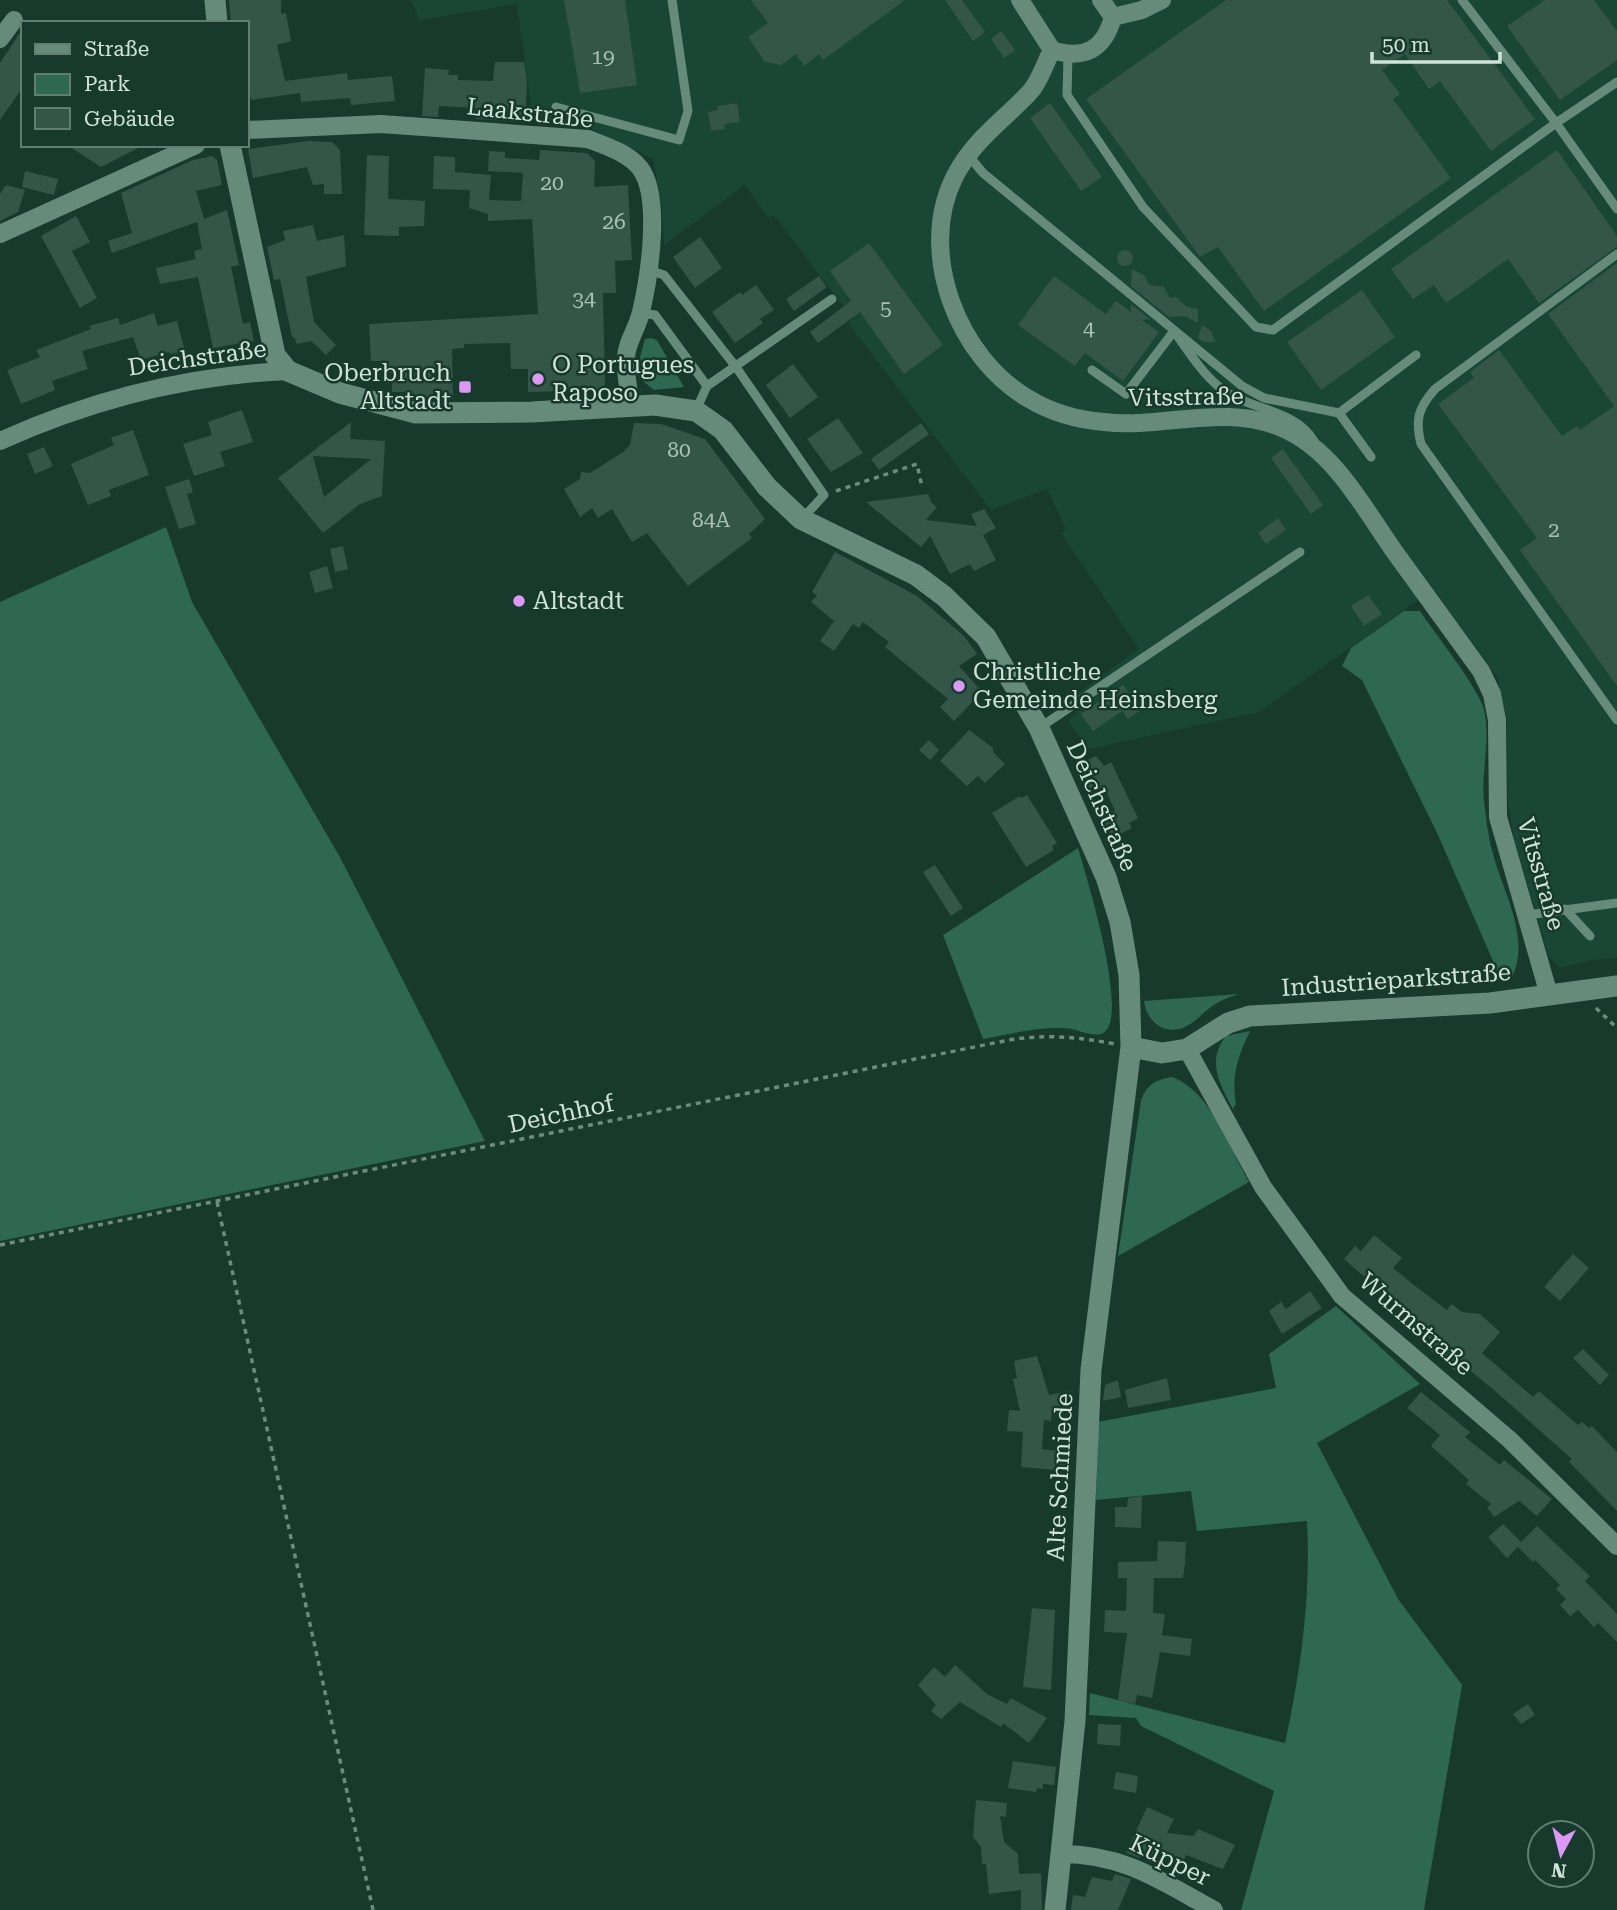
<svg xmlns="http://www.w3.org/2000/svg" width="1617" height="1910" font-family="'Roboto Serif',serif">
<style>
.built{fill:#194635}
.green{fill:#2e6852}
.building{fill:#335648;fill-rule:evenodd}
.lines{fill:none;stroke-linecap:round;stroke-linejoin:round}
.path{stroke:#6f8b7f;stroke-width:3.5;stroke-dasharray:5 5;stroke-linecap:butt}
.lane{stroke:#668b7a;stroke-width:9}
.street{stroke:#668b7a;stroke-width:18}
.secondary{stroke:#668b7a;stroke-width:21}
.poi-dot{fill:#db99f5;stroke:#173a2d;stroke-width:2.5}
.labels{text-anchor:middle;stroke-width:5;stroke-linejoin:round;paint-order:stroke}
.number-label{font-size:21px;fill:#a8c0b5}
.street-label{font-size:24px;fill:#cfe3d9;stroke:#173a2d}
.poi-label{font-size:24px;fill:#cfe3d9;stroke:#173a2d;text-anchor:start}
</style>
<rect width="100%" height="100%" fill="#173a2d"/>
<path class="built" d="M411,0h1206v958l-25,2 -32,8 -11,-11 -35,-117 -6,-39 -1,-80 -10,-45 -64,-86 -174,122 -170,37 -21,-28 15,-15 -8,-11 64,-46 -78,-116 5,-4 -19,-40 -56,21 -143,-187 5,-4 -79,-104 -5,3 -24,-33 -81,60 -2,-36 -9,-50 -70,-34 -50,-3 -16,-118 -98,16z"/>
<path class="green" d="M651,338l6,2 27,47 -30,3 -15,-12 -1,-14 7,-25z
M166,527l26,75 149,257 144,282 -485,100v-639z
M1404,611h16c15,23 59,77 64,99 7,30 -3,61 0,91 2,17 4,36 9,53 10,38 38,84 19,123h-12l-62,-142 -76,-155 -20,-14 9,-18z
M1078,848c7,24 55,177 23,186 -11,3 -26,-6 -37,-6 -27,-1 -54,6 -81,11l-40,-104z
M1239,994c-9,3 -18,6 -25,11 -10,6 -16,15 -27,21 -21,11 -40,-3 -43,-25z
M1250,1031c-12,25 -19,45 -14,73l-3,5c-13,-24 -27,-48 -7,-73z
M1172,1077c39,14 57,71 77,105l-131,74 23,-155c6,-17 14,-21 31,-24z
M1336,1306l84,78 -103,59 81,156 64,86 -38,225h-183l33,-119 -133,-65 -5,-8 -47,-3 1,-22 195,50c16,-73 26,-147 22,-222l-110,10 -6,-40 -95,9 2,-78 178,-34 -7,-34z"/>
<path class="building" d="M229,0h52v14l5,-1 5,28 -14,4 8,36 62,-8 1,7 44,-4 3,25 -44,4 -1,-7 -49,4 -1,-9 -49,7 -4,-26v-51h-16z
M564,0h61l12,85 -57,8z
M751,0h154l-82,60 -4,-6 -15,12 -8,-12 -15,11 -16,-3 -17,-25 20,-14z
M945,0h17l23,32 -12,9z
M1226,0h221l88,119 -44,32 -51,-70 -11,8 -24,-35 -23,16 18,24 -7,5 58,79 -187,133 -46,-64 -18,10 -114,-158z
M1545,0h49l23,31v29l-57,40 -53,-74z
M23,28v59l-23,33v-57z
M1001,31l14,19 -11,8 -13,-19z
M495,62h29l3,20 -2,40 -49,-3v-11l-37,-2 -1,11 -16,-1 3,-48 24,2 -1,5h10v5l35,1z
M737,103l3,19 -16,2 1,5 -14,2 -3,-19 10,-2v-4z
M1050,103l52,74 -21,14 -51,-73z
M308,141l24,1 8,8 2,44h-18v-10l-11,1 -6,-18 -54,11 -5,-29z
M67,145h77l-43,22z
M540,150l47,3 8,8 -1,26 34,-2 4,75 -17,1 1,32h-13l2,97 -77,2v-23h-17l-1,-26 -46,1v4l-12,1 1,50h-25v-2l-17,-1v-4h-19v-19h-7v-12h-14l-2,-37 169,-10 -6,-95 -44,2v-7l-19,-6 1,-18 -37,-1 1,-33 21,1v15l36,3 -2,25 32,1 2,-28 -35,-2 1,-20 16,1v6l34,2z
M1557,150l60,86v11l-78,56 -31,-44 -62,44 -12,-18 -21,14 -22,-30z
M367,155l22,1 -1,43 37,2 -1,25 -25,1v9l-35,-1z
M212,156l5,4 5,25 -26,6 8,28 23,-9 12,55 -8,2 12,57 7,-2 4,19 -41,7 -15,-71 -38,7 -4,-16 40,-9 -2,-8 8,-2 -5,-27 -85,31 -4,-12 24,-8 -11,-40 72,-33z
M25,171l33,8 -4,16 -32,-8z
M6,185l19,5 -7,22 -18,9v-27z
M76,216l14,26 -18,9 25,47 -17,10 -39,-72z
M313,225l4,16 27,-6 2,31 -40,11 8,45 22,23 -10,10 -15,-14 -14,3 -3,-7h-2l-12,-58 -6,1 -7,-33 18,-7 -2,-9z
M700,237l22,31 -27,20 -22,-31z
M869,243l74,102 -39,29 -44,-62 -42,31 -8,-11 41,-31 -21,-30z
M1117 258a8 8 0 1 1 16 0a8 8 0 1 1-16 0Z
M1617,263v423l-97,-136 17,-12 -99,-134 36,-26 -4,-6 29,-22 63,86 15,-10 3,4 34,-24 -66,-92z
M1132,269l13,7 4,9 15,2 6,11 6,-1 11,10 11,2v14l-13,-7 -16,1 -38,-31z
M819,276l8,11 -33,24 -8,-12z
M1054,276l52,38 10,-13 15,11v-8l19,15 -8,1 17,12 -36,49 -38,-28 -10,13 -57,-41z
M756,285l18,25 -14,9 3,4 -28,20 -23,-31 28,-20 2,3z
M1362,290l33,47 -74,53 -34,-48z
M154,313l4,13 19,-5 8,30 -15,3 -1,-2 -28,8 -8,-23 -51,14 6,18 -36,12 3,9 -34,14 -14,-34 33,-13 -4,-7 55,-21 -2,-3 29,-8 2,7z
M1202,325l9,6 4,11h-11l-6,-4z
M793,364l25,33 -28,21 -24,-33z
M242,410l11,32 -33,10 5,14 -31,10 -11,-32 29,-9 -4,-13z
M838,418l25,35 -32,19 -24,-33z
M351,422l-1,17 35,2 -3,55 -22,8 -37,29 -45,-55zM313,456l58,3 -47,38z
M634,423l27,1 44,15 60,80 -16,15 3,4 -64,48 -41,-53 -15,9 -20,-33 -14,9 -6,-10 -12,9 -16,-28 16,-10 1,-7 9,1 33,-21 7,-7z
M921,423l8,11 -50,36 -8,-11z
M133,430l16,45 -40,15 2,6 -23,9 -17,-41 43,-19 -3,-7z
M44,447l9,19 -18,8 -8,-20z
M1283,449l40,56 -12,9 -40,-56z
M189,479l4,13 -6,2 9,30 -17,5 -14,-42z
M928,494l3,8 6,5 -11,13 51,6 -6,-12 13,-5 12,19 -13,7 13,25 -22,11 -4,-7 -20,10 -20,-38 -9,11 -55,-45z
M1278,518l8,12 -20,14 -8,-11z
M343,546l5,23 -13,3 -5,-23z
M835,552l82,44 47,40 13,18 -18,12 23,26 -28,29 -14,-14 8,-8 -63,-52 4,-5 -26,-20 -4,6 -6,-4 -19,27 -14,-10 14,-20 -23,-19 6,-7 -5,-3z
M327,566l6,22 -18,5 -6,-21z
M1368,595l14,19 -18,12 -13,-20z
M1123,685l18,25 -13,9 -6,-8 -29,20 -12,-17z
M969,730l24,18v4l12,12 -20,19 -7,-7 -11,10 -27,-25z
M929,740l10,10 -9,10 -11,-10z
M1096,756l8,10 7,-4 27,56 -9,5 3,5 -20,10 -10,-21 13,-6 -11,-24 -6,2 -2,-4 -8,4 -11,-24z
M1027,795l30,48 -5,3 2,4 -28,17 -34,-54 28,-17 1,2z
M935,865l28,43 -12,8 -28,-44z
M1374,1235l28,23 -9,10 21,17 33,25 5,-6 10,8 18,2 20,18 -18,21 51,44 6,-6 39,34 4,-3 7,6 3,-2 25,26v59l-48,-49 3,-3 -78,-69 -28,-23 -6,8 -33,-28 5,-6 -23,-21 2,-2 -67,-59 11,-13 6,5z
M1573,1254l16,14 -29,33 -16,-14z
M1310,1291l12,17 -40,26 -13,-23 12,-9 5,7z
M1583,1349l26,26 -9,10 -27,-27z
M1037,1356l12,39 19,-4 3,17 -19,4 -1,9 -7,-1 -2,29 26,3 -1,19 -46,-4 2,-35 -16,-1 2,-21 11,1 -7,-32h4l-3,-18z
M1167,1378l4,22 -43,8 -3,-18z
M1118,1380l3,17 -18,4 2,-16z
M1421,1392l49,40 -5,5 35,28 4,-5 48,39 -15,17 -18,-15 -25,16 -7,-10 4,-3 -25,-20 3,-4 -38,-34 9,-11 -33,-27z
M1142,1496l-1,32 -26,-1v-20h12l1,-9z
M1503,1524l18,18 16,-16 53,50 -5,5 32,33v28l-19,-19 -4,4 -16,-17 -8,6 -10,-11 6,-6 -10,-10 4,-4 -25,-25 -2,2 -15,-15 -11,11 -19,-21z
M1158,1541l28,1 -1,21 -2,15h-29l-1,35 12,1 -3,21 30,4 -2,17 -30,-4 -8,46 -15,-3 -2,9 -17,-4 9,-67 -23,-1 1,-22 21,1 1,-33h-9v-16l39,-1z
M1032,1608l23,2 -4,80 -28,-3z
M955,1665l32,29 20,10 4,-6 36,20 -18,25 -26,-20 -2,4 -41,-25 -19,17 -10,-8 5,-6 -18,-20 16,-18 11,10z
M1528,1704l7,11 -14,9 -8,-10z
M1098,1724l23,1 -1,21 -23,-2z
M1013,1761l43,6 -2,18 -11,-1v5l-6,-1 -1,4 -28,-4z
M1116,1772l22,4 -2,17 -23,-4z
M976,1800l31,3 -1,14 -6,-1 4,26 14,12 1,20 22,-1 1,37h-21v-20l-32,4 -3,-30h-4l-1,-17 -8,-10z
M1147,1807l27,12 -7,14 27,3 4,-7 37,16 -12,24 -37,-14 -3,6 -24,-12 -5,11 -12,-5 -2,3 -14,-5z
M1115,1874l16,5 -13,31h-47l2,-15 12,2 7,-20 20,4z"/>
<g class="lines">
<path class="path" d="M836,491l81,-27 5,23
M1596,1008l21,20
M217,1202l156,708
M0,1245l1009,-205c36,-6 70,-3 106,4"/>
<path class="lane" d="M1462,0l94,123 61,86
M1068,55l-1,40 76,112 113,120 17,3 283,-207 61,-41
M556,107l123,33 9,-29 -16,-111
M968,155l15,18 259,213 22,12 75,15 77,-58
M1617,254l-182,135c-17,19 -20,31 -14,55l196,276
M648,270l16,5 72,92 88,128 -22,24
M641,313l14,2 52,71 -11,24
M1092,370l34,24 48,-63c13,18 27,41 44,55 30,25 76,22 96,55
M707,386l125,-87
M1339,413l32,44
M1039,728l261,-176
M1565,909l25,27
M1527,915l90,-12"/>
<path class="street" d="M1020,0l32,50c32,10 52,0 61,-33l-12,-17
M1113,17l29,-7 20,-10
M0,39l14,-19
M1052,50c-7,13 -12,31 -22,42 -27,29 -58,49 -76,86 -37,75 4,180 75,221 22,13 49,21 75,23 60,7 120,-19 178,6 52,22 81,79 112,123 29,40 58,80 87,120l11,23 5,26 1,97 51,178
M247,130l134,-6 207,15c18,7 40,14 52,29 22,29 9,110 1,144 -3,15 -15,31 -15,46 -1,16 3,33 5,49
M0,234l196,-89
M0,441c91,-41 188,-66 288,-70
M1187,1049l76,138 79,109 168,144 107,106
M1061,1854c63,0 100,27 153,56"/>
<path class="secondary" d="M215,0l2,23
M230,145l45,210 13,16 52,22 76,20 116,-1 123,-7 41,6 27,19 44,57 34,32 115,56 28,21 42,41 53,91 67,149 14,45 9,53 2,72 -40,323 -16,351 -20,189
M1131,1047l31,6 25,-4 41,-26 22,-7 240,-13 127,-17"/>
</g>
<g class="poi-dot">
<circle cx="538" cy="379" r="7"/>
<rect x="458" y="380" width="14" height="14" rx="3.5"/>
<circle cx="519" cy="601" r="7"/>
<circle cx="959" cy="686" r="7"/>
</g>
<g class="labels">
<g class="number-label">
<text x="603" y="64">19</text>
<text x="552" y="190">20</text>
<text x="614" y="229">26</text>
<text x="584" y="306">34</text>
<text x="886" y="315">5</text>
<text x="1089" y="336">4</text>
<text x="679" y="457">80</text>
<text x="711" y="527">84A</text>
<text x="1554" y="537">2</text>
</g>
<g class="street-label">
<text transform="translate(530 113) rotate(6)" y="8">Laakstraße</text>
<text transform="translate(197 358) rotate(-8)" y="8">Deichstraße</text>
<text transform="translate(1186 397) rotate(-1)" y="8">Vitsstraße</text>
<text transform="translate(1102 806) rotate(66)" y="8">Deichstraße</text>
<text transform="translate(1541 874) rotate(74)" y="8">Vitsstraße</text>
<text transform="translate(1396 980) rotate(-4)" y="8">Industrieparkstraße</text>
<text transform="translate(561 1114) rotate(-12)" y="8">Deichhof</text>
<text transform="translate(1416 1324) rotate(41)" y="8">Wurmstraße</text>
<text transform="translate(1060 1477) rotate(-87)" y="8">Alte Schmiede</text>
<text transform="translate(1170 1860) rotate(26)" y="8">Küpper</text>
</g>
<g class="poi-label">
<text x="552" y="373">O Portugues<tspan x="552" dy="28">Raposo</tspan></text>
<text x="451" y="381" text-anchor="end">Oberbruch<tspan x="451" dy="28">Altstadt</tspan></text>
<text x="533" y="609">Altstadt</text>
<text x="973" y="680">Christliche<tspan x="973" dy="28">Gemeinde Heinsberg</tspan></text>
</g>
</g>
<rect x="21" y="21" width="228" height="126" fill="#173a2d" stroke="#617e72" stroke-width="2"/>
<rect x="35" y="44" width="35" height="10" fill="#668b7a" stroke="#617e72" stroke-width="2"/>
<text x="84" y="56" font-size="21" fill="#cfe3d9">Straße</text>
<rect x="35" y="74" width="35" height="21" fill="#2e6852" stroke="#617e72" stroke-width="2"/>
<text x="84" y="91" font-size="21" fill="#cfe3d9">Park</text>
<rect x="35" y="108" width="35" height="21" fill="#335648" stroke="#617e72" stroke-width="2"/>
<text x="84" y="126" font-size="21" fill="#cfe3d9">Gebäude</text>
<g transform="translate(1561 1854) rotate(187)"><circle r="33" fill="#173a2d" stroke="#617e72" stroke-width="2"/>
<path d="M0-5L12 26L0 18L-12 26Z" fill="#db99f5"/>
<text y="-10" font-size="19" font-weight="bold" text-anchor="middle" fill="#cfe3d9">N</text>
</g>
<path d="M1372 52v10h128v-10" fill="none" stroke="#cfe3d9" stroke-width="3.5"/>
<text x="1382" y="52" font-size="21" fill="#cfe3d9" stroke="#173a2d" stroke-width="5" paint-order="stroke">50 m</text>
</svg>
